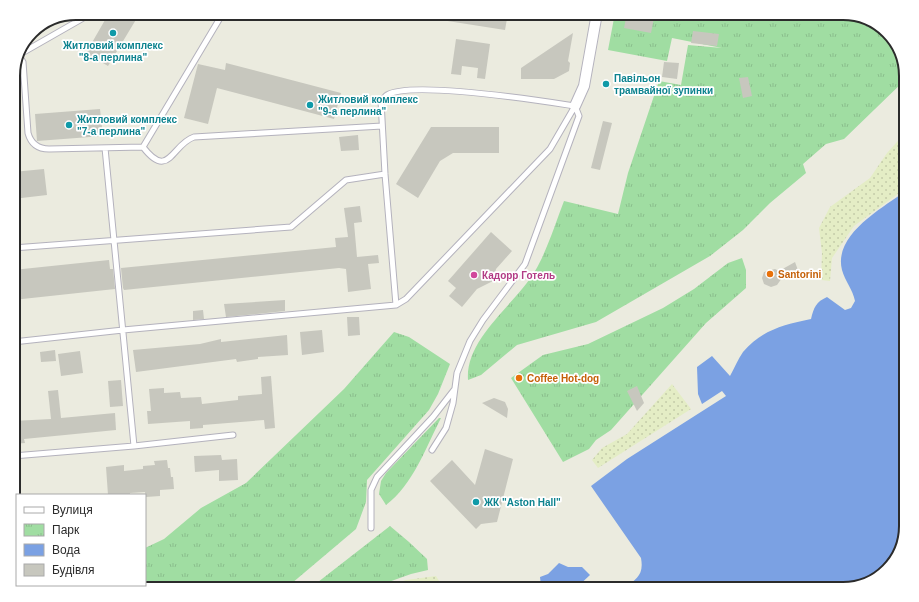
<svg xmlns="http://www.w3.org/2000/svg" width="919" height="602" font-family="Helvetica,sans-serif">
<style>
.sand{fill:url(#sand-dots)}
.park{fill:url(#park-tufts)}
.water{fill:#7ba1e3}
.building{fill:#c7c7be}
.lines{fill:none;stroke-linecap:round;stroke-linejoin:round}
.lane-casing{stroke:#b4b2bd;stroke-width:7}
.street-casing{stroke:#b4b2bd;stroke-width:12}
.lane{stroke:#fff;stroke-width:5}
.street{stroke:#fff;stroke-width:10}
.culture-dot{fill:#0f9aa8;stroke:#fff;stroke-width:1.5}
.food-dot{fill:#e8710a;stroke:#fff;stroke-width:1.5}
.hotel-dot{fill:#d1479c;stroke:#fff;stroke-width:1.5}
.labels{text-anchor:middle;stroke-width:3.5;stroke-linejoin:round;paint-order:stroke}
.culture-label{font-size:10px;font-weight:bold;fill:#0d838f;stroke:#fff;text-anchor:start}
.food-label{font-size:10px;font-weight:bold;fill:#c56008;stroke:#fff;text-anchor:start}
.hotel-label{font-size:10px;font-weight:bold;fill:#b23c85;stroke:#fff;text-anchor:start}
.rim{fill:none;stroke:#2b2b2b;stroke-width:2}
</style>
<defs>
<pattern id="sand-dots" width="8" height="8" patternUnits="userSpaceOnUse"><rect width="8" height="8" fill="#e4edc5"/><path d="M2 2h.1M6 6h.1" fill="none" stroke="#c4cba9" stroke-width="1.8" stroke-linecap="round"/></pattern>
<pattern id="park-tufts" width="24" height="20" patternUnits="userSpaceOnUse"><rect width="24" height="20" fill="#a0dda2"/><path d="M3 7l-1-3M5 7V3M7 7l1-3M15 17l-1-3M17 17v-4M19 17l1-3" fill="none" stroke="#8abe8c"/></pattern>
</defs>
<rect width="100%" height="100%" fill="#ebebdf"/>
<path class="sand" d="M906,132v56l-52,38 -22,32 -2,23 -9,-1 1,-27 -3,-25 11,-21 40,-29 17,-25z
M672,384l19,25 -93,59 -6,-8 10,-12 25,-14z
M436,576l8,13h-65l27,-9z"/>
<path class="park" d="M615,13h228l35,11 20,21 8,34 -62,60 -18,5 -23,20 3,9 -36,30 -27,27 -33,26 -114,66 -79,23 -36,30 -13,5c-3,-42 47,-75 67,-109 11,-18 21,-49 29,-70l54,13 10,-41 31,-92 22,4 7,-40 34,3 -50,-10 -5,23 -59,-11z
M742,258l4,12v18l-40,35 -95,107 -15,10 -7,9 -26,13 -52,-84 32,-23 45,-11 75,-36 31,-19 34,-26z
M394,332l15,5 41,27 -12,30 -9,16 -62,70 -1,22 -10,27 -71,60h-209l-12,-4h81v-37l19,-9 37,-31 45,-25 98,-94z
M439,418h2c-15,29 -28,67 -55,87l-7,-11 2,-13 5,-8z
M390,526l19,16 18,17 1,11 -17,4 -42,15h-60z"/>
<path class="water" d="M906,191v335l-11,35 -21,20 -31,8h-219c13,-11 20,-14 17,-31l-50,-72 36,-27 99,-63 -4,-5 -20,13 -4,-10 -1,-27 15,-11 18,20c4,-7 8,-17 13,-24 20,-23 41,-27 68,-33 3,-12 5,-17 16,-22l18,13 6,-2 4,-7c-2,-11 -10,-20 -13,-31 -9,-35 40,-62 64,-79z
M559,563l9,4h14l8,8 -15,14h-23l-3,-2 -8,-1 -1,-9 8,-3z"/>
<path class="building" d="M109,13h31l-32,53 -22,-13z
M423,13h85l-3,17 -83,-13z
M627,13h28l-4,20 -27,-5z
M693,31l26,3 -2,12 -26,-3z
M573,33l-5,28 2,2 -1,8 -15,8h-33v-11z
M456,39l34,5 -5,35 -8,-1 1,-10 -16,-2 -1,9 -10,-1z
M664,62l15,1 -2,16 -15,-2z
M226,63l115,30 -7,26 -117,-31 -9,36 -24,-6 14,-54 27,6z
M748,77l4,19 -9,2 -4,-20z
M100,109l3,27 -66,5 -2,-27z
M603,121l9,2 -12,47 -9,-2z
M431,127h68v26h-46l-13,8 -22,37 -22,-14z
M358,135l1,15 -18,1 -2,-14z
M44,169l3,26 -34,4v-27z
M360,206l2,16 -8,1 3,34 21,-2 1,8 -11,1 3,25 -23,3 -2,-23 -7,-1 -215,22 -1,-2 -2,-20 215,-21 -1,-9 13,-1 -4,-29z
M491,232l21,19 -16,18 -3,12 -16,8 -15,18 -13,-11 7,-8 -8,-7z
M109,260l1,9h3l2,20 -102,11v-30z
M795,262l4,11 -17,5 -5,7 -6,2 -7,-3 -2,-6 2,-6 11,-3 4,2z
M285,300v11l-59,6 -2,-13z
M203,310l1,9 -11,1v-9z
M347,317h12l1,18 -12,1z
M322,330l2,22 -22,3 -2,-23z
M287,335l1,20 -30,2v2l-21,3 -1,-3 -100,13 -3,-22 67,-6 21,-5v3z
M55,350l1,11 -15,1 -1,-10z
M80,351l3,22 -22,3 -3,-22z
M271,376l4,52 -10,1 -1,-9 -61,5v3l-13,1v-8l-42,3 -1,-13h4l-2,-22 15,-1v5l16,-1 1,6 20,-1 1,7 36,-4v-4l24,-2 -1,-17z
M121,380l2,26 -13,1 -2,-26z
M637,386l7,17 -7,8 -10,-20z
M58,390l3,28 54,-5 1,17 -92,9 1,4 -12,1v-23l38,-2 -3,-28z
M494,398l11,4 3,7 -1,9 -25,-15z
M485,449l28,10 -16,63 -16,2 -5,5 -46,-48 22,-21 23,25z
M221,455l1,5 15,-1 1,21 -19,1v-11l-24,2 -1,-16z
M167,460l1,8h2l1,9h2l1,12 -14,1v6l-14,1 -1,-5 -15,1v2h-22l-2,-28 18,-2v6l19,-2v-3l12,-1 -1,-4z"/>
<g class="lines">
<defs>
<path id="lane" d="M22,53l70,-40
M20,57l3,5 5,71c3,11 10,16 21,16l94,-2
M143,147c26,34 29,-3 51,-10l188,-11
M143,147l80,-134
M105,148l29,298
M13,248l278,-21 55,-47 39,-6
M396,305l-11,-131 -4,-73c2,-1 4,-5 6,-6 24,-15 155,6 188,11
M13,342l110,-12 273,-25 10,-6 144,-150 25,-43
M432,450l14,-22 7,-25 4,-30 13,-32 13,-21 42,-56 54,-148 -4,-10
M13,456l121,-10 99,-11
M371,528v-38l6,-13 56,-60 21,-27"/>
<path id="street" d="M575,106l9,-20 13,-73"/>
</defs>
<use href="#lane" class="lane-casing"/>
<use href="#street" class="street-casing"/>
<use href="#lane" class="lane"/>
<use href="#street" class="street"/>
</g>
<g class="culture-dot">
<circle cx="113" cy="33" r="4"/>
<circle cx="606" cy="84" r="4"/>
<circle cx="310" cy="105" r="4"/>
<circle cx="69" cy="125" r="4"/>
<circle cx="476" cy="502" r="4"/>
</g>
<g class="food-dot">
<circle cx="770" cy="274" r="4"/>
<circle cx="519" cy="378" r="4"/>
</g>
<circle class="hotel-dot" cx="474" cy="275" r="4"/>
<g class="labels">
<g class="culture-label">
<text x="113" y="49" text-anchor="middle">Житловий комплекс<tspan x="113" dy="12">"8-а перлина"</tspan></text>
<text x="614" y="82">Павільон<tspan x="614" dy="12">трамвайної зупинки</tspan></text>
<text x="318" y="103">Житловий комплекс<tspan x="318" dy="12">"9-а перлина"</tspan></text>
<text x="77" y="123">Житловий комплекс<tspan x="77" dy="12">"7-а перлина"</tspan></text>
<text x="484" y="506">ЖК "Aston Hall"</text>
</g>
<g class="food-label">
<text x="778" y="278">Santorini</text>
<text x="527" y="382">Coffee Hot-dog</text>
</g>
<g class="hotel-label">
<text x="482" y="279">Кадорр Готель</text>
</g>
</g>
<path d="M0 0H919V602H0ZM76 20H843A56 56 0 0 1 899 76V526A56 56 0 0 1 843 582H76A56 56 0 0 1 20 526V76A56 56 0 0 1 76 20Z" fill="#fff" fill-rule="evenodd"/>
<path class="rim" d="M76 20H843A56 56 0 0 1 899 76V526A56 56 0 0 1 843 582H76A56 56 0 0 1 20 526V76A56 56 0 0 1 76 20Z"/>
<rect x="16" y="494" width="130" height="92" fill="#ffffff" stroke="#aaaaaa"/>
<rect x="24" y="507" width="20" height="6" fill="#ffffff" stroke="#aaaaaa"/>
<text x="52" y="514" font-size="12" fill="#2b2b2b">Вулиця</text>
<rect x="24" y="524" width="20" height="12" fill="url(#park-tufts)" stroke="#aaaaaa"/>
<text x="52" y="534" font-size="12" fill="#2b2b2b">Парк</text>
<rect x="24" y="544" width="20" height="12" fill="#7ba1e3" stroke="#aaaaaa"/>
<text x="52" y="554" font-size="12" fill="#2b2b2b">Вода</text>
<rect x="24" y="564" width="20" height="12" fill="#c7c7be" stroke="#aaaaaa"/>
<text x="52" y="574" font-size="12" fill="#2b2b2b">Будівля</text>
</svg>
